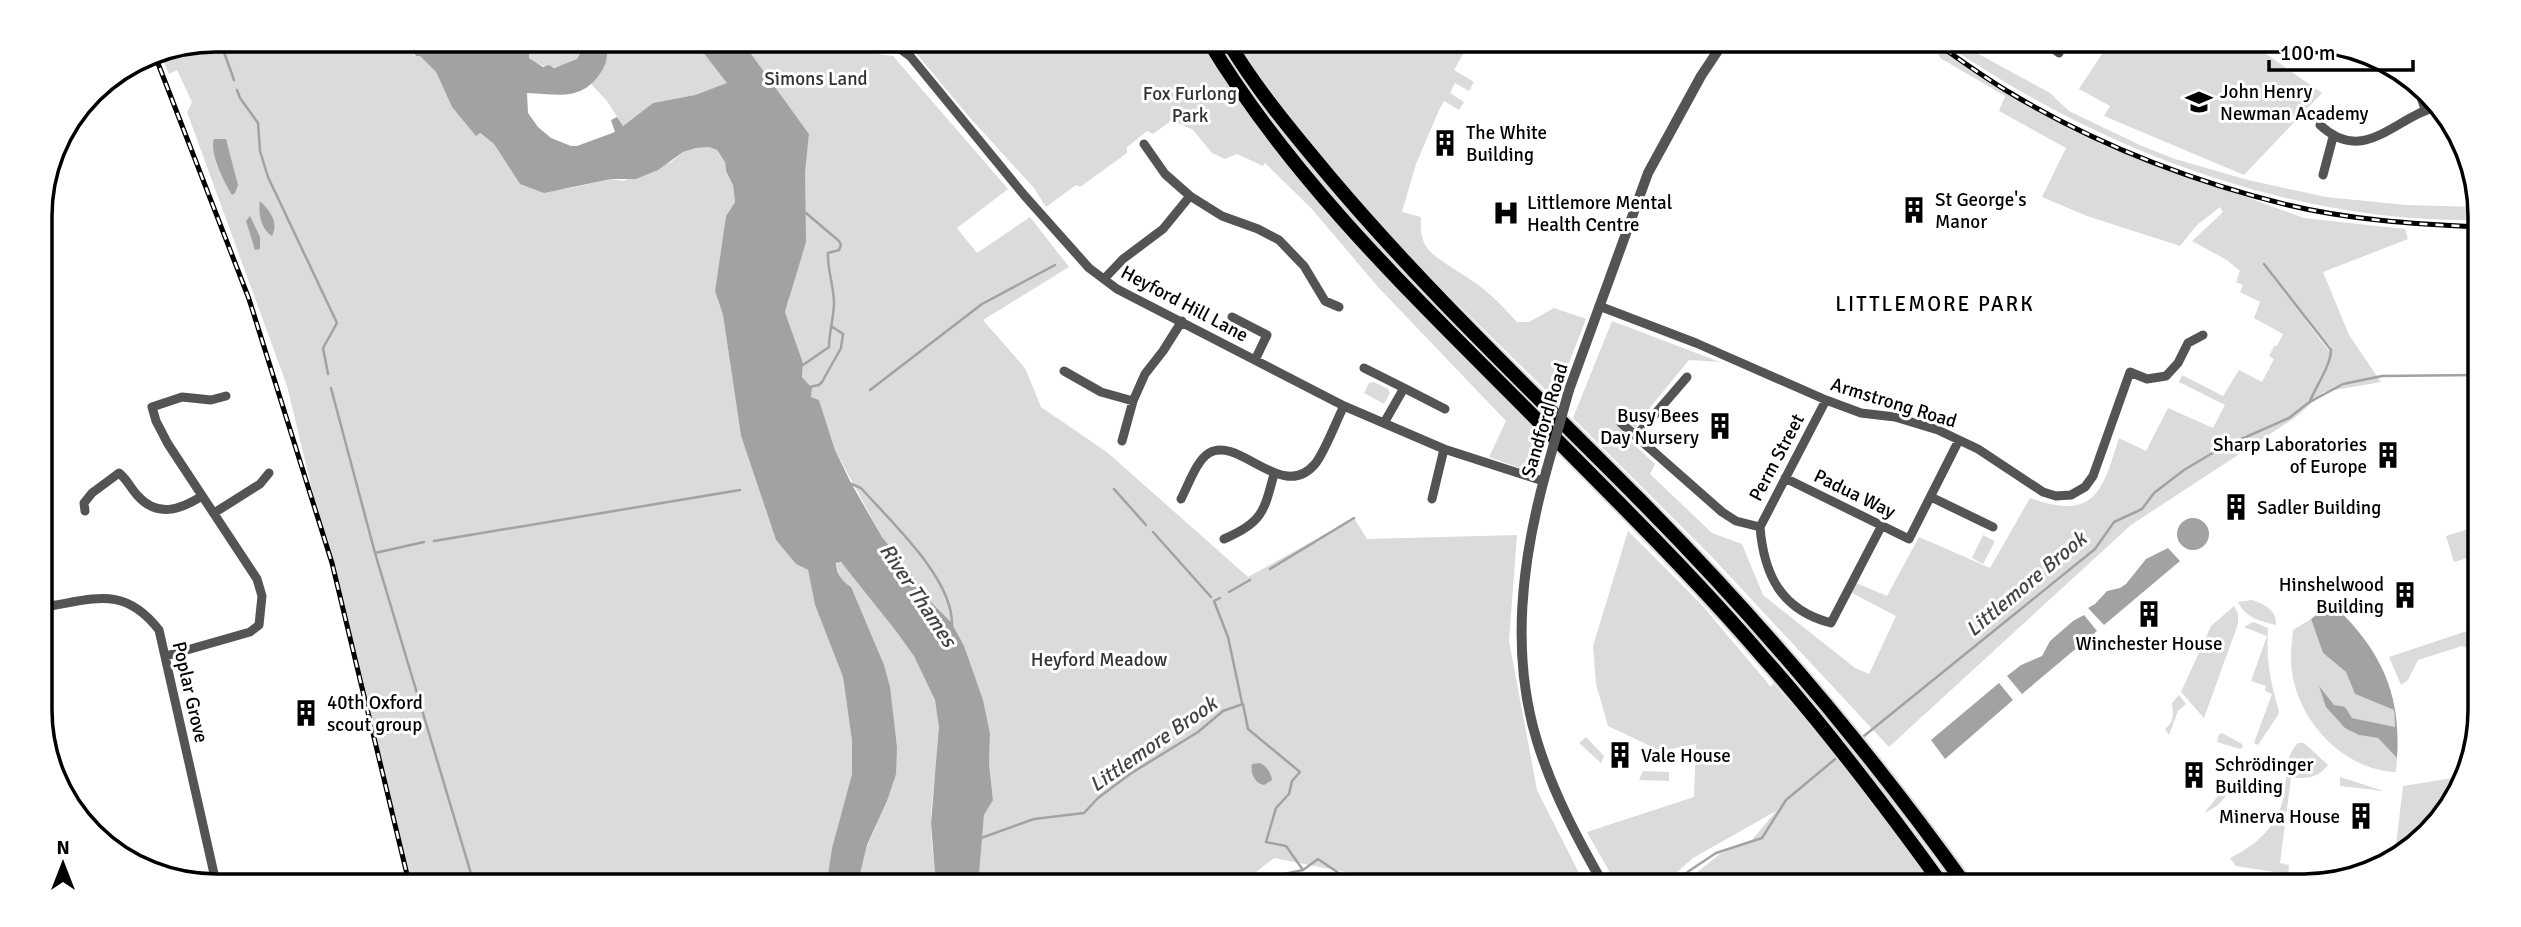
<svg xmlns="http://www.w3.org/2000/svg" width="2521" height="927" font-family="Signika,sans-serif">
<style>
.green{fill:#dbdbdb;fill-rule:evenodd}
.water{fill:#a2a2a2}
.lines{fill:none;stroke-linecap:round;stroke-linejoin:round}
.stream{stroke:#a2a2a2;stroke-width:2.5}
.primary-casing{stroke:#dbdbdb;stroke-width:18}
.minor{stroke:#545454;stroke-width:9}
.tertiary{stroke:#545454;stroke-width:10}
.primary{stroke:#000;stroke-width:14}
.rail-casing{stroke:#000;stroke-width:5}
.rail{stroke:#fff;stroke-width:2.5;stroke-dasharray:8;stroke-linecap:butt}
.tertiary-bridge{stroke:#545454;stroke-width:10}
.labels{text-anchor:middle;stroke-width:6;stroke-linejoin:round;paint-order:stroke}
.park-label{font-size:19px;fill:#323232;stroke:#fff}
.poi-label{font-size:19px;fill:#000;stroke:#fff;text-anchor:start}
.street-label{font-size:19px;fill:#000;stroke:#fff}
.neighbourhood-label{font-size:21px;letter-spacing:2px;fill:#000;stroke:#fff}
.water-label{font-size:21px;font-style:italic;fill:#434343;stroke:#fff}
.rim{fill:none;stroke:#000;stroke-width:3.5}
</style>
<rect width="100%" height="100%" fill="#fff"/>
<path class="green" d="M217,40h188l10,16h5l16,16 16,35 24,28 3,-2 15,11 26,40 46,5 45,-10 12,2 48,-19 12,-10 13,-4 13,-1 8,3 8,12 1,9 7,14 2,17 -9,14 -11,75 8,24 18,121 35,104 20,24 12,6 7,35 28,72 9,64v33l-20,74 -6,39h-418l-121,-501 -100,-274 5,-10 -15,-32 -8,4 -10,-22z
M536,40h47l1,6 -7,13c-22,9 -28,13 -48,-1v-14z
M608,40h82l9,7 29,36 -33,12 -42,8 -30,23 -16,-25 -17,-18 15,-17z
M741,40h91l14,10 47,6 115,133 -51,39 20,25 53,-36 39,50 -86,53 42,48 16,39 67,46 140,124 106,-59 13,21 150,-4 -8,106 28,149 44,87 -17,-1 -29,5 -2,6h-112l-147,-29 -37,29h-259l6,-72 9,-16 -4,-36 1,-29 -39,-112 -25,-25 -16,-25 -28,-35 -47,-87 -16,-50 -8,-3 1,-9 -10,-11 1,-14 -18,-51 4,-11 20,-167z
M905,40h293l92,131 67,78 189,190 -9,29 -2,3 -4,1 -42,-15 17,-36 -128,-134 -67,-79 -46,-45 -2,3 -26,-12 -12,5 -13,-6 -19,-23 -21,-10 -19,14 -6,-3 -20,16v6l-47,34 -4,-2 -30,22 -12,-19 -63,-69z
M1236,40h235l-17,30 20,12 -5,9 -14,-8 -5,10 14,9 -5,8 -15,-9 -4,7 -24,56 -14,48 19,5c-1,11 0,23 7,32 7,10 41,28 53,38 13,10 25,23 36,35h12l25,-14 32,11 -31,80 -129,-126 -69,-73 -77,-97z
M1922,40h13l71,54 101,52 197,72 101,11 3,10 -85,33 26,63 32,47 -57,10 -28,25 -165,108 -242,222 -175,-188 -141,-141 39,-97 108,41 -31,-2 -46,56 -15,23 27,25 -5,10 62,59 30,11 21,51 92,73 14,6 27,-58 -44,-23 4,-10 31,13 32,-59 71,31 40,-70c65,23 72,-6 89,-60l27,13 22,-43 45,20 12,-23 -46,-23 3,-7 41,21 16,-26 23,12 12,-23 -5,-3 5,-10h3l6,-12 -29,-16 6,-16 -20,-10 3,-7 -7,-3 4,-11 -13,-11 -35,-19 31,-29 -3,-5 -23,18 -17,21 -93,-30 -45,-19 24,-49 -67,-37 6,-15 -65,-38 -2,-5zM2226,216l76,100 29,31 -2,4z
M1940,40h13l97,53 19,18 73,35 33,13 73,21 78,17 80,8 73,2v13c-190,3 -385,-72 -539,-180z
M2111,40h135l76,53 -78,82 -140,-59 6,-10 -31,-17z
M1374,382l14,7 2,4 -6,11 -20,-11 5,-10z
M2475,527l-1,29 -20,6 -8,-26z
M1628,531l72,72 71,84 2,-4 73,84 90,119h-253l7,-8 30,-24 32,-14 24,-29 -83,47 -33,29h-42l-31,-55 107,-35 2,-53 -35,7 -53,-25 -12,-42 -3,-38z
M1983,535l12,6 -12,23 -11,-6z
M838,562l6,2c31,43 76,84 91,137 11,39 -4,82 -4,122 0,21 4,42 5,64h-79l10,-41 20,-45 10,-54 -4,-30 -57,-151z
M2252,600c12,4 25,10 24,25 -16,-4 -30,-7 -38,-23z
M2234,606l4,8v10l-34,94 -23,-26 30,-66z
M2311,619l12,34 23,19 9,22 39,16 1,18 -43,-10 -7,-10 -11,-3 -14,-16 39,46 19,3 19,20 -1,14c-57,-2 -105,-59 -105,-114 0,-9 1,-19 2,-28z
M2253,622l15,6c-2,30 2,54 11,83l-1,4 -20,30 -4,-2 18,-49 -7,-3 1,-5 -15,-5 16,-45 -23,-9z
M2473,629v22l-11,-5 -44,14 -10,20 -7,5 -12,-28z
M2179,695l7,9 -8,7 -9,24 -4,-6c10,-8 8,-15 7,-26z
M2222,733l20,11 1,3 -3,2 -23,-7 2,-8z
M1586,737l18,19 -3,7 -22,-20z
M2298,743h6l24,22c-10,14 -22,13 -37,13l-11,85 9,2 -1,9 -52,-8 -6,-8c29,-14 51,-35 55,-69 2,-16 0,-33 13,-46z
M1643,771l26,1v9l-30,-1z
M2340,777l44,14 -44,-5z
M2460,777l-4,11 -44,62 -10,4 1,-7 -7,-2 7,-59z
M2232,779c-5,18 -11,27 -28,34z"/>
<path class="water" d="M405,40h131l-7,4v14l14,9 6,-2 5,3 23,-9 7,-13 -1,-6h25c-1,8 0,20 -4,27 -20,36 -45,27 -77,26l1,20 10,14 13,11 20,8h6l38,-14 -4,-12 6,-3 6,9 30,-23 42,-8 32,-12 -28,-36 -9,-7h51l68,94 -4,38 1,70 -21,70 18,51 -1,14 10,11 -1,9 8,3 16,50 16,33 31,54 28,35 16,25 25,25 13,24 19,54 7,34 -1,29 4,37 -9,15 -6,72h-42l-5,-64 8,-96 -4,-27 -21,-44 -18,-25 -55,-69 -5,1c0,11 7,19 15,24l33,78 6,22 7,60 -1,27 -9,27 -20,44 -10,42h-31l6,-39 20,-74v-33l-9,-64 -28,-72 -7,-35 -12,-6 -20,-24 -35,-104 -18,-121 -8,-24 11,-75 9,-14 -2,-17 -7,-14 -1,-9 -8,-12 -8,-3 -13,1 -13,4 -25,18 -22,9h-25l-67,14 -24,-9 -26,-40 -14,-11 -4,3 -24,-29 -16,-35 -16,-16h-4z
M214,139h12l12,46 -3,8 -3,2c-8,-13 -23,-43 -18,-56z
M260,201c10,10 19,21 12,35 -11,-7 -14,-22 -12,-35z
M250,216l10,21v12l-5,1 -9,-29z
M2177 534a16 16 0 1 1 32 0a16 16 0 1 1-32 0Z
M2168,548l12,13 -76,64 -16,-17 7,-4 12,-13 13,-3 6,-4 20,-25z
M2327,599c50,45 75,90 70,159l-19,-20 -19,-3 -14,-7 -19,-21 -7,-21 15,19 11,2 7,11 43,9 -1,-17 -39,-16 -9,-22 -23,-19 -12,-34 16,-12 -4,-5z
M2084,615l13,16 -75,63 -15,-18 14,-11 21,-9 8,-15 23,-20z
M1999,683l14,17 -68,59 -14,-19z
M1260,763c6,3 11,9 12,17l-8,5c-9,-1 -14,-12 -12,-21z"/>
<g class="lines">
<path class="stream" d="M216,40l9,15 9,25
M237,90l3,8 18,25 2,28 8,26 69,146 -14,25 5,26
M2264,264l67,86c0,15 -15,36 -21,51
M803,365l26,-18c0,-15 5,-30 5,-44 0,-17 -7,-34 -6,-50l11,-3 2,-5 -2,-4 -33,-28
M809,387l10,-2 3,-3 19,-34 2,-14 -12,-8
M331,388l44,165 100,334
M870,390l112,-86 73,-39
M849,483l12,5c30,34 93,91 91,138
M1114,489l32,36
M1153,532l58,65
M434,541l306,-51
M375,553l49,-11
M1270,569l84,-51
M1229,592l21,-12
M1220,598l-6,3 14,36 14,66
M1859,740l236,-191 19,-27 28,-13 12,-16 30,-23 37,-22 68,-30 19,-15 35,-19 39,-8 95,-1
M981,838l53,-19 50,-6 14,-15 32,-24 68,-42 25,-21 20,-7 5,25 52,43 -8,9 -3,13 -13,14 -10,34 20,4 17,24 15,-11 31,21 28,-2 32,9
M1248,887l17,-9 38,-8
M1672,887l17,-16 27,-18 46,-15 24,-38 54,-45"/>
<defs>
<path id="primary" d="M1208,40c90,150 222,271 344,395 71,72 144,144 210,221 65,73 124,151 181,230
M1227,40c29,49 66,93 102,136 96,114 204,216 309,322 119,120 230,251 328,388"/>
</defs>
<use href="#primary" class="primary-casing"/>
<path class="minor" d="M850,40l26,5h19l15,11 114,139 65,73 28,21 227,117 100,43 99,32
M2042,40l17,13
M2418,88l7,21
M2320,125c45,42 76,-10 120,-19
M1144,144l21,30 25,22
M2323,175l10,-38
M1104,279l19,-20 40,-30 27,-33 32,20 36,13 21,11 25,26 21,35 14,6
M1599,306l97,37 130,57 35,13 34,4 43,13 40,19 65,43 13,4 15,-1 14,-8 8,-11 37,-104 17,7 19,-3 12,-13 10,-20 15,-8
M1232,317l35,18 -12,25
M1364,368l40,20 -20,35
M1064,371l37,21 32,9 12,-27 18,-23 19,-30
M1404,388l41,21
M1826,400l-66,127c4,48 21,83 71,96l51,-98
M1621,423l101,89 14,9 24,6
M1636,436l51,-59
M1122,441l11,-40
M1785,478l124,61 50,-99
M1931,497l62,30
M1181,499c7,-13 15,-38 28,-46 30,-18 73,50 106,11 10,-12 21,-43 29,-58
M1432,499l12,-50
M85,511l-1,-8 8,-10 27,-20c7,5 11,14 18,22 20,23 43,15 65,1
M214,513l46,-29 9,-11
M1224,539c38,-16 40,-27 50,-65
M43,607c50,-7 80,-23 116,23l58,257
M166,656l84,-24 9,-7 3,-29 -5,-17 -89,-135 -12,-23 -4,-14 30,-10 29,3 15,-4"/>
<path class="tertiary" d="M43,195l12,-36 4,-21
M1569,390l79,-217 53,-97 24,-36
M1546,472c-24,87 -36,181 -9,269 16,52 41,99 68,146"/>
<use href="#primary" class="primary"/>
<defs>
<path id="rail" d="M1932,40c25,18 49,35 75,51 86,52 184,90 281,114 62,15 127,19 191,22
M154,53l95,246 83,264 78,324"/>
</defs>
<use href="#rail" class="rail-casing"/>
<use href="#rail" class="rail"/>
<path class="tertiary-bridge" d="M1546,472l23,-82"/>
</g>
<defs>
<symbol id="school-bare" viewBox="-9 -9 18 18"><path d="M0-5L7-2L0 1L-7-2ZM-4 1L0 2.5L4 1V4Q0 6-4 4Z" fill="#000" stroke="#fff" stroke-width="2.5" paint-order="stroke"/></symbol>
<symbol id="building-bare" viewBox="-9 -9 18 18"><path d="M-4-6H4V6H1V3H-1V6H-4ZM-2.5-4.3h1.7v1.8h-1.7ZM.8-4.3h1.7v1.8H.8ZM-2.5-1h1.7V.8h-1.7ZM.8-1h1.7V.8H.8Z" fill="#000" stroke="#fff" stroke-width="2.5" paint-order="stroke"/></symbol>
<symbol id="hospital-bare" viewBox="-9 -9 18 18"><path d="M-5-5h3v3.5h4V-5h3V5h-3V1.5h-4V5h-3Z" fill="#000" stroke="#fff" stroke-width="2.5" paint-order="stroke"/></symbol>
</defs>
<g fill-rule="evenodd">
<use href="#school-bare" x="2180" y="83" width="38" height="38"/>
<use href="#building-bare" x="1426" y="124" width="38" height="38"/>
<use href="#building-bare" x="1895" y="191" width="38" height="38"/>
<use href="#hospital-bare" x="1487" y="194" width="38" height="38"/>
<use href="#building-bare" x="1701" y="407" width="38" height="38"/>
<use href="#building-bare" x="2369" y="436" width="38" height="38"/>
<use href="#building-bare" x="2217" y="488" width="38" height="38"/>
<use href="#building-bare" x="2386" y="576" width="38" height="38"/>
<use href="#building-bare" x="2130" y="595" width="38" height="38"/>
<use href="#building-bare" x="287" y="694" width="38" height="38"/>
<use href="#building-bare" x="1601" y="736" width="38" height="38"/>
<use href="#building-bare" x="2175" y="756" width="38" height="38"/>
<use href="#building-bare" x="2342" y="797" width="38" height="38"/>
</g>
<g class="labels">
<g class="park-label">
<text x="816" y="85">Simons Land</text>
<text x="1190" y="100">Fox Furlong<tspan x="1190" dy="22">Park</tspan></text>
<text x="1099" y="666">Heyford Meadow</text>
</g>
<g class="poi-label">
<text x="2220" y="98">John Henry<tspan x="2220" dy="22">Newman Academy</tspan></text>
<text x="1466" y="139">The White<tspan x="1466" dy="22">Building</tspan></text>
<text x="1935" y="206">St George's<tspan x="1935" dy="22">Manor</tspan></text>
<text x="1527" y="209">Littlemore Mental<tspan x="1527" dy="22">Health Centre</tspan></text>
<text x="1699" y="422" text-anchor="end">Busy Bees<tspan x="1699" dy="22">Day Nursery</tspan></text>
<text x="2367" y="451" text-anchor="end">Sharp Laboratories<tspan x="2367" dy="22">of Europe</tspan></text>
<text x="2257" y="514">Sadler Building</text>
<text x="2384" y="591" text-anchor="end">Hinshelwood<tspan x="2384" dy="22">Building</tspan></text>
<text x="2149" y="650" text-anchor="middle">Winchester House</text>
<text x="327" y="709">40th Oxford<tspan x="327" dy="22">scout group</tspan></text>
<text x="1641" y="762">Vale House</text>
<text x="2215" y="771">Schrödinger<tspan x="2215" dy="22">Building</tspan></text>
<text x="2340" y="823" text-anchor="end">Minerva House</text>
</g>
<g class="street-label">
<text transform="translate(1185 303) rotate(28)" y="7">Heyford Hill Lane</text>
<text transform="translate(1894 402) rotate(17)" y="7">Armstrong Road</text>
<text transform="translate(1544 420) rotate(-73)" y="7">Sandford Road</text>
<text transform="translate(1776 457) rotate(-62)" y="7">Perm Street</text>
<text transform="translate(1855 493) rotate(26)" y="7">Padua Way</text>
<text transform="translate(191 692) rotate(77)" y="7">Poplar Grove</text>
</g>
<g class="neighbourhood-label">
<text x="1935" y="311">LITTLEMORE PARK</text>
</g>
<g class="water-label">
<text transform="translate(2026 584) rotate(-40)" y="7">Littlemore Brook</text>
<text transform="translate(918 595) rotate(56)" y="7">River Thames</text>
<text transform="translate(1153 744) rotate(-35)" y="7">Littlemore Brook</text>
</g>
</g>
<path d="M0 0H2521V927H0ZM216 52H2304A164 164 0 0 1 2468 216V710A164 164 0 0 1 2304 874H216A164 164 0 0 1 52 710V216A164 164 0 0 1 216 52Z" fill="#fff" fill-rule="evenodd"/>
<path class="rim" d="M216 52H2304A164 164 0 0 1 2468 216V710A164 164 0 0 1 2304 874H216A164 164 0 0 1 52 710V216A164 164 0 0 1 216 52Z"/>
<g transform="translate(63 864)" stroke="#ffffff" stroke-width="5" paint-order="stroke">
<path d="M0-5L12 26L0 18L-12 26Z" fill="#000000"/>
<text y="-10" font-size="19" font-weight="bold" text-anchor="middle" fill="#000000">N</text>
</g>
<path d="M2269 60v10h144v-10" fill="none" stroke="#000000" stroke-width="3.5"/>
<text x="2280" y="60" font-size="21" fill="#000000" stroke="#ffffff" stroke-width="5" paint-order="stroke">100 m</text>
</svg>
